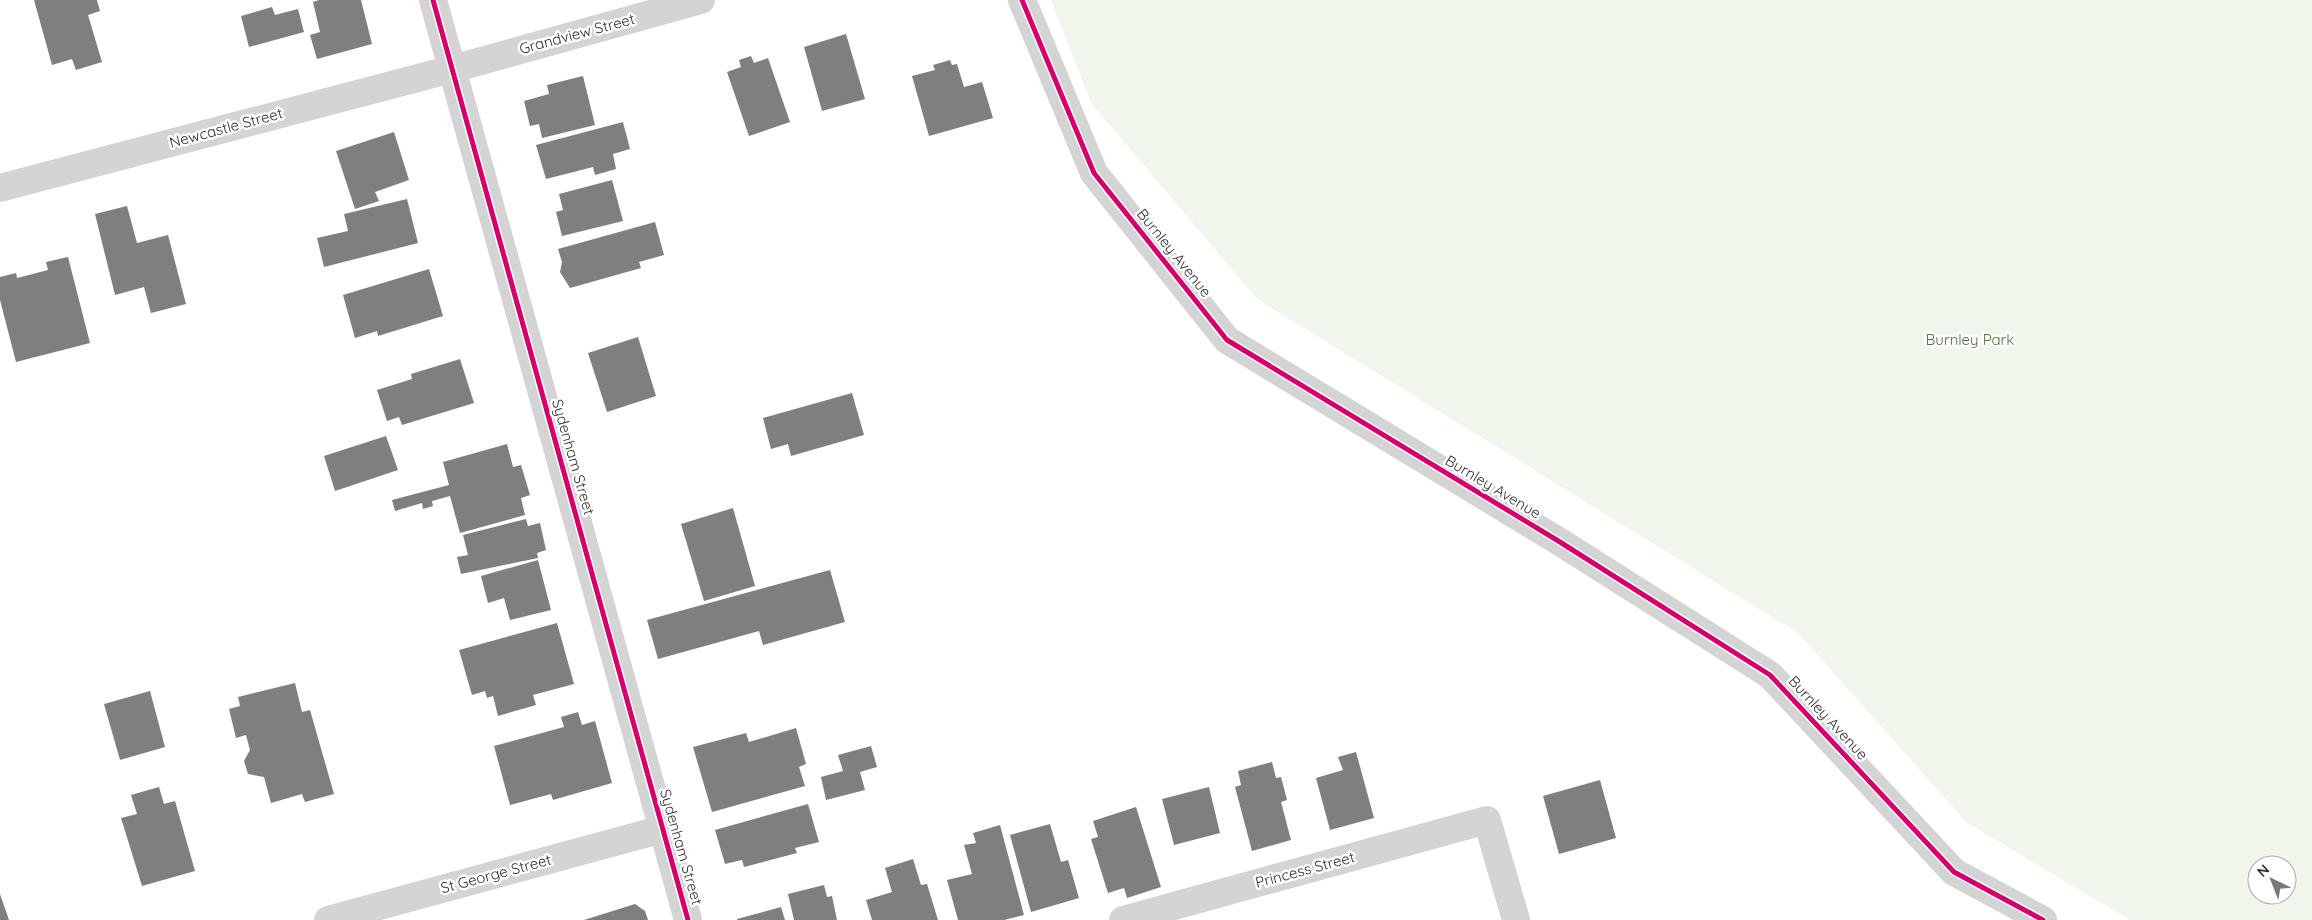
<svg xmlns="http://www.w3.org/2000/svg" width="2312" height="920" font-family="Quicksand,sans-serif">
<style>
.green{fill:#f1f6ec;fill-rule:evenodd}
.building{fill:#7f7f7f}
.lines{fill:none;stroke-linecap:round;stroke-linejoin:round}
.minor{stroke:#d4d4d4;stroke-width:28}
.cycleway-casing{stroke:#fff;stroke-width:8}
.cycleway{stroke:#d6006c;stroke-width:5}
.labels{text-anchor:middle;stroke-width:5;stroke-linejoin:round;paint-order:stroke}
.street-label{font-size:15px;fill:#303030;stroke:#fff}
.park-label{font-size:15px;fill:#517038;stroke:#fff}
</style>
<rect width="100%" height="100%" fill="#fff"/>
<path class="green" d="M1051,0h1261v920h-182l-164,-98 -168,-189 -541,-334 -166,-196zM2257,865h30v30h-30z"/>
<path class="building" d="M34,0h63l3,11 -12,4 14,47 -26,8 -4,-11 -20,6z
M319,0h42l11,44 -55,15 -7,-24 10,-3 -7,-30z
M272,7l3,8 23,-6 6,23 -55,15 -8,-31z
M846,34l19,65 -43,12 -18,-64z
M751,56l3,7 14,-5 22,64 -41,14 -22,-64 14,-5 -2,-7z
M950,60l2,5 5,-1 7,23 18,-5 11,36 -64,18 -17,-60 23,-6 -2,-5z
M583,76l12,49 -53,13 -3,-14 -9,2 -6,-25 25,-7 -2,-9z
M623,122l7,27 -17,5 3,15 -21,6 -2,-8 -47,12 -10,-34z
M394,132l15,48 -34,12 4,9 -24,8 -19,-58z
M612,180l11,41 -61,15 -6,-24 7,-2 -4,-16z
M407,199l11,44 -94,24 -7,-29 31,-7 -4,-17z
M127,206l10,37 31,-8 18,69 -35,9 -7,-26 -29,8 -20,-81z
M655,222l9,33 -25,7 2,6 -71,20 -10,-16 2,-10 -4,-13z
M68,257l22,86 -74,19 -16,-62v-23l16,-4 1,5 31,-8 -2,-8z
M429,269l14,47 -65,20 -1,-5 -22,7 -12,-43z
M638,337l18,59 -49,16 -19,-59z
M460,359l14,44 -72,22 -3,-8 -12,4 -10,-31 35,-11 -1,-5z
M852,393l12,42 -73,21 -3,-12 -17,5 -8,-31z
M386,436l12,34 -63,21 -11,-35z
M507,444l6,23 8,-2 9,30 -9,3 4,17 -65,18 -10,-37 -18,5 1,5 -10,3 -1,-6 -27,8 -3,-11 57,-15 -6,-23z
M733,508l22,78 -51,15 -23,-77z
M526,519l2,7 12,-3 6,27 -9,3 1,5 -77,16 -4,-17 11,-2 -5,-20z
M538,560l13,50 -41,10 -6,-22 -16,5 -7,-27z
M830,570l15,52 -82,23 -4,-14 -101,28 -11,-39z
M557,623l17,61 -41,11 3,10 -38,11 -5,-20 -6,2 -2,-7 -13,4 -13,-45z
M295,683l7,29 8,-2 24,84 -29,8 -3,-8 -31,9 -7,-26 -16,-3 -4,-13 6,-11 -4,-15 -10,3 -7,-29 11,-3 -2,-9z
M150,691l15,56 -45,13 -16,-56z
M578,712l4,13 13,-4 17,62 -59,17 -2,-6 -41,11 -16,-59 70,-19 -3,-10z
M796,728l10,36 -7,3 6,19 -93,26 -19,-65 53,-14 3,9z
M871,746l6,21 -17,5 5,18 -39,10 -5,-23 22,-6 -5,-16z
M1356,752l18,66 -44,12 -14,-52 27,-8 -5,-13z
M1272,762l4,16 5,-1 6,23 -6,2 10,38 -39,11 -17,-64 6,-2 -3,-14z
M1600,780l16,58 -57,16 -16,-58z
M159,787l5,17 11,-3 20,70 -53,15 -21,-68 16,-4 -6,-19z
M1209,787l11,46 -46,12 -12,-46z
M808,804l11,38 -24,6 2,5 -53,14 -2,-7 -17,4 -10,-34z
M1136,807l25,80 -34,11 -3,-10 -16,5 -17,-54 7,-2 -5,-16z
M1050,824l11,38 7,-2 11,38 -48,14 -21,-77z
M1000,825l24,90 -20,5h-46l-11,-40 25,-6 -8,-29 12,-2 -3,-10z
M913,859l8,26 6,-1 11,36h-66l-6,-20 26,-8 -7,-24z
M824,885l3,12 5,-1 5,24h-43l-6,-26z
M0,894l9,26h-9z
M635,904l10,7 3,9h-64z
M781,907l4,13h-48v-1z"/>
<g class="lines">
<path class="minor" d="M433,0l255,920
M1022,0l72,173 133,167 333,202 210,133 184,197 89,48
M0,188l452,-119 249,-69
M328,920l335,-91
M1123,920l364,-100 29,100"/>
<defs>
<path id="cycleway" d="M433,0l255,920
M1022,0l72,173 133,167 333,202 210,133 184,197 89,48"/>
</defs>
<use href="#cycleway" class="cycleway-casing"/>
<use href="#cycleway" class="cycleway"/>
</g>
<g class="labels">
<g class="street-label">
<text transform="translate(577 34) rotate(-15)" y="5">Grandview Street</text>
<text transform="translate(226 128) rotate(-15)" y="5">Newcastle Street</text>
<text transform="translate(1174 253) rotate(51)" y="5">Burnley Avenue</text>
<text transform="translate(573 457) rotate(74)" y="5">Sydenham Street</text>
<text transform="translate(1493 487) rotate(31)" y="5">Burnley Avenue</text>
<text transform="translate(1828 718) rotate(47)" y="5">Burnley Avenue</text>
<text transform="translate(681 847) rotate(74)" y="5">Sydenham Street</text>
<text transform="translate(1305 870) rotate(-15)" y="5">Princess Street</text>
<text transform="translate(496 874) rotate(-15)" y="5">St George Street</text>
</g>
<g class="park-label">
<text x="1970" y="345">Burnley Park</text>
</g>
</g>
<g transform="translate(2272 880) rotate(317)"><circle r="24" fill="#ffffff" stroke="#acacac"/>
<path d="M0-4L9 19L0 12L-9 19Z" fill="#787878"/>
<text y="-8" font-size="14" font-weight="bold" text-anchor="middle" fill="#303030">N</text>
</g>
</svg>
